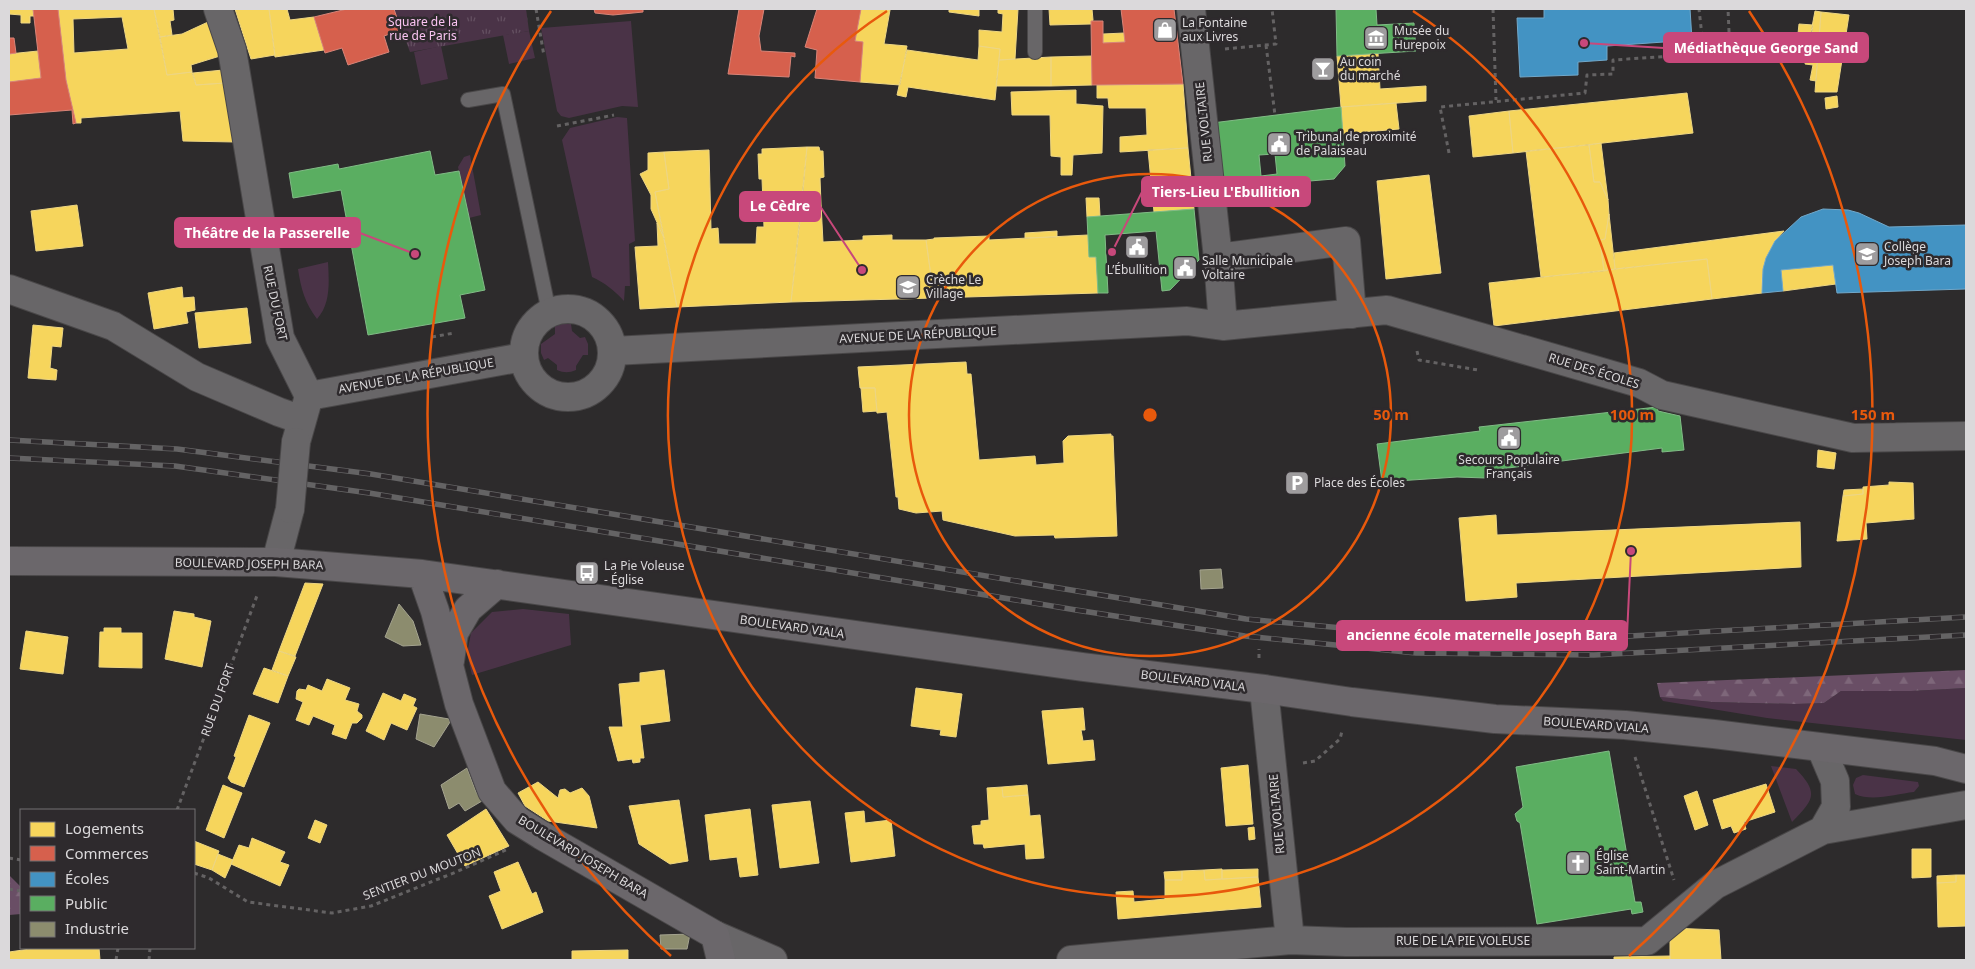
<svg xmlns="http://www.w3.org/2000/svg" width="1975" height="969" font-family="'Noto Sans',sans-serif">
<style>
.grass{fill:#4a3347}
.forest{fill:url(#forest-firs)}
.park{fill:url(#park-tufts)}
.homes{fill:#f6d55c;stroke:#eed682;fill-rule:evenodd}
.shops{fill:#d6604d;stroke:#d88478}
.schools{fill:#4393c3;stroke:#71a8ca}
.public{fill:#5aae61;stroke:#81bb86;fill-rule:evenodd}
.industry{fill:#8c8c6e;stroke:#a4a38f}
.lines{fill:none;stroke-linecap:round;stroke-linejoin:round}
.lane-casing{stroke:#494748;stroke-width:16}
.street-casing{stroke:#494748;stroke-width:30}
.secondary-casing{stroke:#494748;stroke-width:30}
.path{stroke:#646263;stroke-width:3;stroke-dasharray:4 4;stroke-linecap:butt}
.lane{stroke:#686668;stroke-width:14}
.street{stroke:#686668;stroke-width:28}
.secondary{stroke:#6b676b;stroke-width:28}
.rail-casing{stroke:#646364;stroke-width:5.5}
.rail{stroke:#2e2a2d;stroke-width:4;stroke-dasharray:11;stroke-linecap:butt}
.street-bridge-casing{stroke:#494748;stroke-width:30;stroke-linecap:butt}
.street-bridge{stroke:#686668;stroke-width:28}
.ring{fill:none;stroke:#e8590c;stroke-width:2.5}
.labels{text-anchor:middle;stroke-width:5;stroke-linejoin:round;paint-order:stroke}
.park-label{font-size:12px;fill:#fac4f2;stroke:#2e2a2d}
.poi-label{font-size:12px;fill:#dbd9db;stroke:#2e2a2d;text-anchor:start}
.street-label{font-size:12px;fill:#dbd9db;stroke:#2e2a2d}
.centre{fill:#e8590c;stroke:#2e2a2d;stroke-width:2.5}
.ring-label{font-size:15px;text-anchor:middle;font-weight:bold;fill:#e8590c;stroke:#2e2a2d;stroke-width:5;stroke-linejoin:round;paint-order:stroke}
.leader{fill:none;stroke:#c8487b;stroke-width:2}
.callout-dot{fill:#c8487b;stroke:#2e2a2d;stroke-width:2}
.callout{fill:#c8487b;stroke:#c8487b;stroke-width:2}
.callout-label{font-size:14px;text-anchor:middle;font-weight:bold;fill:#fff}
</style>
<defs>
<pattern id="forest-firs" width="22" height="20" patternUnits="userSpaceOnUse" patternTransform="scale(1.25)"><rect width="22" height="20" fill="#694e65"/><path d="M5 1l3.5 6h-7zM16 11l3.5 6h-7z" fill="#7e677a"/></pattern>
<pattern id="park-tufts" width="24" height="20" patternUnits="userSpaceOnUse" patternTransform="scale(1.25)"><rect width="24" height="20" fill="#4a3347"/><path d="M3 7l-1-3M5 7V3M7 7l1-3M15 17l-1-3M17 17v-4M19 17l1-3" fill="none" stroke="#645061"/></pattern>
</defs>
<rect width="100%" height="100%" fill="#2d2b2c"/>
<path class="grass" d="M631,21l7,86 -16,-1 -53,12 -8,-2 -4,-5 -16,-83z
M529,31l6,27 -26,6 -6,-29z
M441,46l7,33 -27,6 -7,-33z
M617,117l10,1 8,123 -6,3 1,42h-5l-1,15c-10,-11 -19,-18 -32,-24l-30,-137 8,-12z
M470,155l11,60 -12,3 -11,-51 6,-10z
M328,262c1,19 3,42 -11,57 -12,-16 -16,-30 -19,-50z
M558,324h13l1,7 8,7 5,-1 3,7v11h-5l-7,11v4c-7,3 -12,3 -19,0v-5l-9,-7 -4,2 -3,-7v-9l14,-10v-8z
M523,609l46,5 2,31 -99,30 -5,-21 4,-21 21,-21z
M1966,688v52l-199,-22 -104,-17 -3,-4 52,5 83,2 29,-1 17,-12h70z
M1771,766l25,3c24,25 17,31 -4,53z
M1863,775l55,7 1,4 -5,6c-18,2 -42,10 -59,2l-2,-9 3,-7z"/>
<path class="forest" d="M1966,670v18l-55,3h-70l-17,12 -29,1 -83,-2 -52,-5 -3,-14z
M9,875l12,12v27l-12,1z"/>
<path class="park" d="M394,9h132l3,22 -119,21z"/>
<path class="homes" d="M9,9h24l1,7h-4v7h-9v-8l-12,-1z
M58,9h96l13,66 25,-3 4,13 29,-2 10,59 -52,-1 -3,-30 -99,7v5h-5l-10,-43zM122,17l6,32 -54,4 -1,-34z
M154,9h21h-2l1,11 -4,1 2,14 -12,2z
M235,9h34l6,46 -24,4z
M269,9h18l3,11 24,-3 10,33 -49,7z
M861,9l29,1 -6,34 23,2 -7,39 -40,-3 3,-40 -8,-1z
M949,9h30v7l-30,-4z
M995,9h23l-3,50 -16,1 1,-11 -21,-3v-16l23,2 1,-18 -5,-1v-4z
M1049,9h43l1,11 -2,4 -41,1z
M1815,11l6,1 -5,69 -6,-1 3,-15 -8,-1z
M1821,12l28,3 -12,77h-22z
M208,22l12,34 -29,9 1,7 -25,3 -7,-38 22,-3z
M1799,24l14,1 -3,20 -13,-2z
M1124,33l1,9 -22,1v-9z
M979,46l21,3 -5,51 -87,-13 -2,10 -9,-2 10,-45 71,10z
M38,51l3,27 -32,4v-28z
M1378,53l2,36 46,-3v15l-85,6 -4,-51z
M1092,56v29l-41,1v-29z
M1051,57v29h-55l3,-26z
M223,70l2,13 -29,2 -3,-12z
M1183,84l5,64 -68,4v-15l27,-2 -1,-27h-37l-1,-10h-11v-13z
M1076,90v14l27,2 -1,47 -29,2 -1,20h-11v-18l-10,-1 -1,-41h-38l-1,-23z
M1687,93l6,40 -180,20 -4,-42z
M1837,96l1,11 -12,2 -1,-11z
M1396,103l3,26 -56,5 -2,-27z
M1509,111l4,42 -40,4 -4,-41z
M1601,143l7,57 -8,-18h-6l-5,-37z
M1589,145l5,37h6l8,18 1,14 -4,25 -5,1 4,31 -63,6 -15,-126z
M807,147l-16,155 -114,5 -22,-115 14,-3 -5,-37 45,-2 2,79 7,-1 1,16h37l1,-17h7l-2,-48h-3l-1,-25h4v-5z
M807,147h12l1,4h3l1,26 -4,1 1,26 -19,-1z
M1188,148l6,61 -40,3 -6,-62z
M664,152l5,37 -14,3 9,46 -13,-29v-14l-11,-21 8,-4v-17z
M1429,175l12,98 -55,6 -9,-98z
M1086,198h13l1,18 -13,1z
M802,203l19,1 2,38 40,-2v-4l29,-1v5h34l8,58 -143,4z
M77,205l6,41 -47,5 -5,-40z
M1609,214l6,55 -11,2 -4,-31 5,-1z
M657,223l7,15 13,69 -37,2 -5,-62 23,-1z
M1057,231v6l-32,1v-5z
M1784,231l-9,10 -9,17 -4,21v14l-50,6 -5,-40 -92,10 -1,-16z
M1088,235l1,22h7l2,36 -164,5 -8,-58 8,-1v-1l55,-2v4z
M1707,259l5,40 -218,27 -5,-43z
M1833,265l3,19 -53,7 -2,-21z
M182,287l1,11 11,-1 1,13 -9,2 2,11 -34,6 -6,-36z
M247,308l4,35 -52,5 -4,-35z
M33,325l30,3 -2,19 -9,-1 -2,22 7,2 -1,10 -28,-2z
M966,362l1,12h4l8,86 56,-4 1,9 28,-2 -1,-22 5,-5 43,-2v2h2l4,100 -62,2 -1,-3 -39,1 -72,-16 -1,-9 -26,2 -17,-4 -1,-12h-2l-9,-85 -10,1 -2,-25h-15l-2,-21z
M861,388h14l2,23 -14,1z
M1818,450l18,3 -2,16 -17,-2z
M1889,482l24,1 1,36 -48,4 1,16 -30,2 6,-45 20,-2v-7l26,-2z
M1863,489v5l-20,2 1,-6z
M1496,515l1,20 303,-13 1,45 -285,16 1,14 -51,4 -7,-83z
M305,583l18,1 -28,72 -16,-5z
M174,611l20,3v3l17,4 -9,46 -37,-8z
M104,628h17v5h21v35l-43,-1 1,-35h4z
M26,631l42,6 -5,37 -43,-5z
M279,651l17,6 -8,19 -16,-6z
M264,668l24,8 -10,27 -25,-9z
M664,670l6,51 -30,4 4,33h-4v4l-7,1 -1,-4 -14,2 -9,-34h14l-4,-43 21,-2v-9z
M327,679l23,9 -5,12 14,4 -2,7 5,4v3l-5,5h-5l-6,16 -14,-5 3,-9 -22,-9 -4,9 -13,-5 7,-18 -7,-3 1,-8 2,-2 7,1 2,-5 14,6z
M916,688l46,6 -6,43 -16,-2 1,-5 -30,-4z
M383,693l18,8 3,-7 12,5 -3,7 4,2 -10,22 -16,-7 -7,17 -18,-9z
M1083,708l2,22h-4l2,11 10,-1 2,20 -47,4 -6,-53z
M249,715l21,8 -26,64 -13,-5 -3,-4 8,-21 -2,-1z
M1248,765l5,59 -27,2 -5,-58z
M538,782l20,16 2,-8 5,-1 5,4 12,-5 7,8 8,32 -49,-7 -23,-15 -7,-13z
M1766,784l9,28 -31,10 2,7 -12,4 -3,-7 -9,3 -9,-29z
M223,785l19,8 -18,45 -18,-8z
M1027,785l1,10 -25,2 -1,-10z
M1002,787l1,10 25,-2 2,21 10,-1 4,43 -18,1 -1,-15 -41,4 -1,-4h-9l-2,-18 9,-1v-4l8,-1 -2,-32z
M1697,791l11,34 -13,5 -11,-34z
M679,800l9,61 -18,3 -31,-20 -10,-38z
M810,801l9,62 -39,5 -8,-63z
M486,809l23,37 -44,20 -18,-31z
M750,809l8,66 -18,2 -3,-20 -27,3 -5,-45z
M864,811l1,12 26,-3 4,36 -44,6 -6,-49z
M315,820l12,5 -7,18 -12,-5z
M1254,827l1,12 -6,1 -1,-12z
M252,838l33,14 -5,10 9,3 -9,21 -49,-22 8,-19 10,3z
M194,841l25,10 -7,19 -18,-6z
M1912,849h19v28l-19,1z
M218,854l15,6 -8,18 -13,-8z
M518,862l14,32 4,-2 7,20 -41,17 -13,-33 12,-5 -7,-19z
M1222,869v10l-17,1 -1,-10z
M1258,869v8l-36,2v-9z
M1204,870l1,10 53,-3 3,30 -143,12 -2,-27 17,-1 1,11 31,-3v-19h17v-9z
M1182,871v9h-17l-1,-8z
M1956,875h10v51l-28,1 -1,-44 19,-1z
M1956,875v7l-19,1v-7z
M1670,928l49,2 2,30h-51z
M37,948h62l1,12h-91v-8z
M628,950v10h-56v-9z
M1670,956v4h-56v-3z"/>
<path class="shops" d="M33,9h25l8,71 10,43 -3,1 -1,-14 -63,5v-33l32,-4z
M347,9h47l7,21 -17,6 5,16 -41,13 -6,-17 -17,5 -11,-36z
M594,9h49v3l-30,3 -18,-2z
M739,9h25l-5,27 2,15 34,2v4l-4,-1 -2,21 -61,-3z
M817,9h44l-6,32 8,1 -3,40 -45,-4 2,-28 -12,-3z
M1121,9h53l9,75 -91,1 -1,-64h12v22l22,-1z
M9,38h5l2,15 -7,1z"/>
<path class="schools" d="M1544,9h146l2,31 -85,6v14l-29,2v13l-58,2 -3,-59h27z
M1823,209l25,1 11,3 30,14 77,-2v64l-129,4 -4,-28 -52,5 2,21 -21,2 1,-24 3,-11 9,-17 26,-24z"/>
<path class="public" d="M1336,9h40l1,16 37,-2 2,28 -79,5z
M1341,107l4,59 -11,13 -73,6 1,8 -42,3 -8,-73zM1275,154l2,20 -16,2 -2,-21z
M430,151l5,24 24,-4 26,119 -25,5 5,23 -97,17 -27,-145 -48,8 -4,-25 49,-9 1,5z
M1194,209l5,51 -29,30 -8,1 -6,-60 -51,4 3,58h-10l-2,-36h-7l-2,-40z
M1657,407l1,4 22,5 4,34 -22,2v-4l-177,23 1,7 -29,-1 -75,5 -5,-38 103,-13 -1,-4z
M1609,751l26,151h6l2,10 -11,2 -1,-5 -94,15 -17,-101 -3,-2 -2,-7 8,-7 -7,-40z"/>
<path class="industry" d="M1221,569l2,19 -22,1 -1,-19z
M399,604l14,17 8,24 -18,1 -18,-9z
M420,714l29,5 1,3 -16,25 -18,-8z
M467,768l9,24 6,9 -17,10 -6,-8 -10,6 -8,-24z
M690,934l-3,15h-26l-1,-14z"/>
<g class="lines">
<defs>
<path id="lane" d="M1035,52v-43
M468,100l35,-6 46,218"/>
<path id="street" d="M218,9l14,41 48,288 29,58 -13,46
M1191,9l27,249 5,68
M1218,258l128,-17 6,73
M9,289l104,37 84,51 82,35 23,8
M524 353a44 44 0 1 1 88 0a44 44 0 1 1-88 0Z
M613,351l574,-30 36,5 164,-16 252,73 23,12 191,43 113,-2
M309,396l214,-39
M276,562l14,-53
M1264,689l26,251
M1821,748l14,33 1,26 -13,23
M715,935l58,25
M1071,960l219,-20 56,2 301,-1 68,-56 108,-55 143,-25"/>
<path id="secondary" d="M9,561l267,1 146,12 661,93 181,22 88,13 143,17 130,6 89,9 221,27 31,8
M422,574l13,37 24,93 33,87 25,29 24,15 174,100 6,25
M450,661l4,-28 14,-24 29,-25"/>
</defs>
<use href="#lane" class="lane-casing"/>
<use href="#street" class="street-casing"/>
<use href="#secondary" class="secondary-casing"/>
<path class="path" d="M536,9l8,47
M1493,9l3,91
M1266,45l9,70
M1225,49l51,-5 -4,-35
M1704,54h26l-2,-45
M557,126l57,-11
M1449,153l-9,-46 145,-14 2,-18 26,-1v-14l91,-6 -5,-45
M432,337l22,-4
M1417,351l2,9 59,10
M1259,658v-9
M1635,757l39,123
M1303,763l12,-2 25,-22 2,-8
M177,810l81,-217
M9,858l12,2
M194,873l15,5 39,24 84,11 39,-7 85,-34 52,-23
M9,889l12,2
M116,960l2,-12
M149,960l1,-12"/>
<use href="#lane" class="lane"/>
<use href="#street" class="street"/>
<use href="#secondary" class="secondary"/>
<defs>
<path id="rail" d="M9,440l168,9 194,25 875,145 171,16 178,3 371,-21
M9,458l166,8 194,27 707,117 169,26 171,17 178,2 372,-20"/>
</defs>
<use href="#rail" class="rail-casing"/>
<use href="#rail" class="rail"/>
<defs>
<path id="street-bridge" d="M290,509l6,-67"/>
</defs>
<use href="#street-bridge" class="street-bridge-casing"/>
<use href="#street-bridge" class="street-bridge"/>
</g>
<g class="ring">
<circle cx="1150" cy="415" r="241"/>
<path d="M1413 11A482 482 0 1 1 887 11"/>
<path d="M671 956A723 723 0 0 1 551 11M1749 11A723 723 0 0 1 1629 956"/>
</g>
<defs>
<symbol id="shop-square" viewBox="-11 -11 22 22"><rect x="-9" y="-9" width="18" height="18" rx="4" fill="#9e9c9e" stroke="#2e2a2d"/><path d="M-5-2.5h2.3a2.7 3.5 0 0 1 5.4 0H5L5.5 6h-11ZM-1.5-2.5h3a1.5 2.3 0 0 0-3 0Z" fill="#fff"/></symbol>
<symbol id="museum-square" viewBox="-11 -11 22 22"><rect x="-9" y="-9" width="18" height="18" rx="4" fill="#9e9c9e" stroke="#2e2a2d"/><path d="M0-6L6-3V-2H-6V-3ZM-5-1h2V3h-2ZM-1-1h2V3h-2ZM3-1h2V3H3ZM-6 4H6V6H-6Z" fill="#fff"/></symbol>
<symbol id="bar-square" viewBox="-11 -11 22 22"><rect x="-9" y="-9" width="18" height="18" rx="4" fill="#9e9c9e" stroke="#2e2a2d"/><path d="M-6-5H6L.8 .8V4.5H3.5V6h-7V4.5H-.8V.8Z" fill="#fff"/></symbol>
<symbol id="civic-square" viewBox="-11 -11 22 22"><rect x="-9" y="-9" width="18" height="18" rx="4" fill="#9e9c9e" stroke="#2e2a2d"/><path d="M-.6-6.5H3V-4.5H.6V-3L4-1V1h2V6H-6V1h2V-1L-.6-3ZM-1.2 2.5V6h2.4V2.5Z" fill="#fff"/></symbol>
<symbol id="school-square" viewBox="-11 -11 22 22"><rect x="-9" y="-9" width="18" height="18" rx="4" fill="#9e9c9e" stroke="#2e2a2d"/><path d="M0-5L7-2L0 1L-7-2ZM-4 1L0 2.5L4 1V4Q0 6-4 4Z" fill="#fff"/></symbol>
<symbol id="parking-square" viewBox="-11 -11 22 22"><rect x="-9" y="-9" width="18" height="18" rx="4" fill="#9e9c9e" stroke="#2e2a2d"/><path d="M-3.5-5.5H1a3.5 3.5 0 0 1 0 7H-1V5.5H-3.5ZM-1-3.4V-.6H.8a1.4 1.4 0 0 0 0-2.8Z" fill="#fff"/></symbol>
<symbol id="bus-square" viewBox="-11 -11 22 22"><rect x="-9" y="-9" width="18" height="18" rx="4" fill="#9e9c9e" stroke="#2e2a2d"/><path d="M-5-6H5V4H4V6H2V4H-2V6H-4V4H-5ZM-3.5-4V0h7V-4ZM-3.5 1.2v1.5H-2V1.2ZM2 1.2v1.5H3.5V1.2Z" fill="#fff"/></symbol>
<symbol id="church-square" viewBox="-11 -11 22 22"><rect x="-9" y="-9" width="18" height="18" rx="4" fill="#9e9c9e" stroke="#2e2a2d"/><path d="M-1.2-6h2.4v3.5h3.3v2.4h-3.3V6h-2.4V-.1h-3.3v-2.4h3.3Z" fill="#fff"/></symbol>
</defs>
<g fill-rule="evenodd">
<use href="#shop-square" x="1151" y="16" width="28" height="28"/>
<use href="#museum-square" x="1362" y="24" width="28" height="28"/>
<use href="#bar-square" x="1309" y="55" width="28" height="28"/>
<use href="#civic-square" x="1265" y="130" width="28" height="28"/>
<use href="#civic-square" x="1123" y="233" width="28" height="28"/>
<use href="#school-square" x="1853" y="240" width="28" height="28"/>
<use href="#civic-square" x="1171" y="254" width="28" height="28"/>
<use href="#school-square" x="894" y="273" width="28" height="28"/>
<use href="#civic-square" x="1495" y="424" width="28" height="28"/>
<use href="#parking-square" x="1283" y="469" width="28" height="28"/>
<use href="#bus-square" x="573" y="559" width="28" height="28"/>
<use href="#church-square" x="1564" y="849" width="28" height="28"/>
</g>
<g class="labels">
<g class="park-label">
<text x="423" y="26">Square de la<tspan x="423" dy="14">rue de Paris</tspan></text>
</g>
<g class="poi-label">
<text x="1182" y="27">La Fontaine<tspan x="1182" dy="14">aux Livres</tspan></text>
<text x="1394" y="35">Musée du<tspan x="1394" dy="14">Hurepoix</tspan></text>
<text x="1340" y="66">Au coin<tspan x="1340" dy="14">du marché</tspan></text>
<text x="1296" y="141">Tribunal de proximité<tspan x="1296" dy="14">de Palaiseau</tspan></text>
<text x="1884" y="251">Collège<tspan x="1884" dy="14">Joseph Bara</tspan></text>
<text x="1202" y="265">Salle Municipale<tspan x="1202" dy="14">Voltaire</tspan></text>
<text x="1137" y="274" text-anchor="middle">L’Ébullition</text>
<text x="926" y="284">Crèche Le<tspan x="926" dy="14">Village</tspan></text>
<text x="1509" y="464" text-anchor="middle">Secours Populaire<tspan x="1509" dy="14">Français</tspan></text>
<text x="1314" y="487">Place des Écoles</text>
<text x="604" y="570">La Pie Voleuse<tspan x="604" dy="14">- Église</tspan></text>
<text x="1596" y="860">Église<tspan x="1596" dy="14">Saint-Martin</tspan></text>
</g>
<g class="street-label">
<text transform="translate(1204 122) rotate(-96)" y="4">RUE VOLTAIRE</text>
<text transform="translate(275 303) rotate(78)" y="4">RUE DU FORT</text>
<text transform="translate(918 335) rotate(-3)" y="4">AVENUE DE LA RÉPUBLIQUE</text>
<text transform="translate(1594 371) rotate(17)" y="4">RUE DES ÉCOLES</text>
<text transform="translate(416 376) rotate(-10)" y="4">AVENUE DE LA RÉPUBLIQUE</text>
<text transform="translate(249 564) rotate(1)" y="4">BOULEVARD JOSEPH BARA</text>
<text transform="translate(792 627) rotate(8)" y="4">BOULEVARD VIALA</text>
<text transform="translate(1193 681) rotate(7)" y="4">BOULEVARD VIALA</text>
<text transform="translate(218 700) rotate(-70)" y="4">RUE DU FORT</text>
<text transform="translate(1596 725) rotate(4)" y="4">BOULEVARD VIALA</text>
<text transform="translate(1277 814) rotate(-95)" y="4">RUE VOLTAIRE</text>
<text transform="translate(583 857) rotate(31)" y="4">BOULEVARD JOSEPH BARA</text>
<text transform="translate(422 874) rotate(-21)" y="4">SENTIER DU MOUTON</text>
<text x="1463" y="945">RUE DE LA PIE VOLEUSE</text>
</g>
</g>
<circle cx="1150" cy="415" r="8" class="centre"/>
<g class="ring-label">
<text x="1391" y="420">50 m</text>
<text x="1632" y="420">100 m</text>
<text x="1873" y="420">150 m</text>
</g>
<path class="leader" d="M1584 43L1664 48M1112 252L1142 192M862 270L820 206M415 254L360 233M1631 551L1627 635"/>
<g class="callout-dot">
<circle cx="1584" cy="43" r="5"/>
<circle cx="1112" cy="252" r="5"/>
<circle cx="862" cy="270" r="5"/>
<circle cx="415" cy="254" r="5"/>
<circle cx="1631" cy="551" r="5"/>
</g>
<g class="callout">
<rect x="1664" y="33" width="204" height="29" rx="5"/>
<rect x="1142" y="177" width="168" height="29" rx="5"/>
<rect x="740" y="192" width="80" height="29" rx="5"/>
<rect x="175" y="218" width="185" height="29" rx="5"/>
<rect x="1337" y="621" width="290" height="29" rx="5"/>
</g>
<g class="callout-label">
<text x="1766" y="53">Médiathèque George Sand</text>
<text x="1226" y="197">Tiers-Lieu L'Ebullition</text>
<text x="780" y="211">Le Cèdre</text>
<text x="267" y="238">Théâtre de la Passerelle</text>
<text x="1482" y="640">ancienne école maternelle Joseph Bara</text>
</g>
<rect width="1975" height="969" fill="none" stroke="#dbd9db" stroke-width="20"/>
<rect x="20" y="809" width="175" height="140" fill="#2e2a2d" stroke="#737073"/>
<rect x="30" y="822" width="25" height="15" fill="#f6d55c" stroke="#737073"/>
<text x="65" y="834" font-size="15" fill="#dbd9db">Logements</text>
<rect x="30" y="846" width="25" height="15" fill="#d6604d" stroke="#737073"/>
<text x="65" y="859" font-size="15" fill="#dbd9db">Commerces</text>
<rect x="30" y="872" width="25" height="15" fill="#4393c3" stroke="#737073"/>
<text x="65" y="884" font-size="15" fill="#dbd9db">Écoles</text>
<rect x="30" y="896" width="25" height="15" fill="#5aae61" stroke="#737073"/>
<text x="65" y="909" font-size="15" fill="#dbd9db">Public</text>
<rect x="30" y="922" width="25" height="15" fill="#8c8c6e" stroke="#737073"/>
<text x="65" y="934" font-size="15" fill="#dbd9db">Industrie</text>
</svg>
